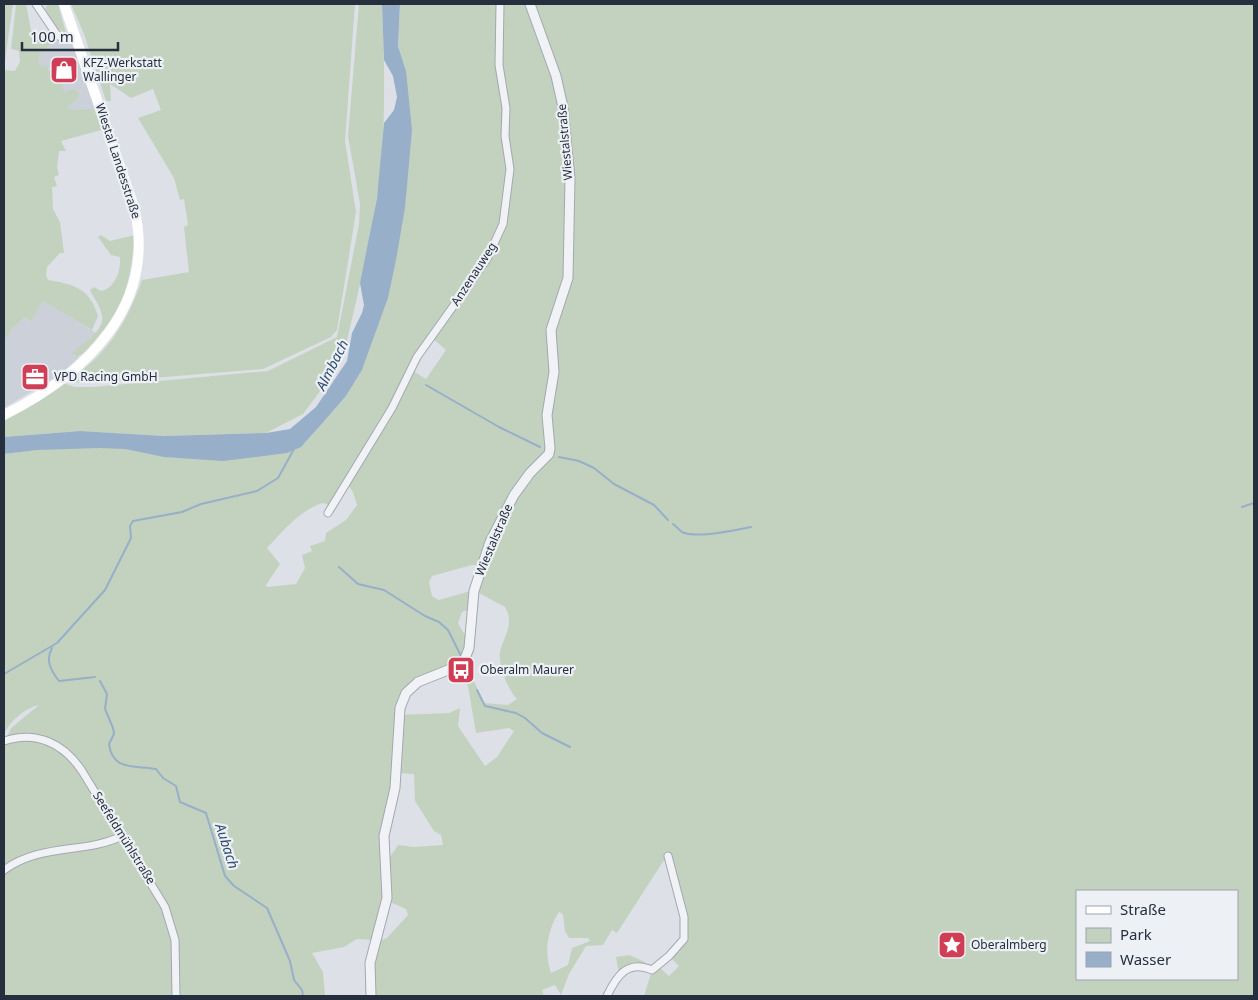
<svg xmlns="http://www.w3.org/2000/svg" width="1258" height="1000" font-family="'Noto Sans',sans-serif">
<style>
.built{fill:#cbd0d9}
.green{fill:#c3d2be;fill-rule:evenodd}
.water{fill:#97afc9}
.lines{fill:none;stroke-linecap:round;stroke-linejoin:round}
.stream{stroke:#97afc9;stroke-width:2}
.minor-casing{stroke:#a2a8b1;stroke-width:9}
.tertiary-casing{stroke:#a2a8b1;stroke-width:11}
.minor{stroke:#f0f2f6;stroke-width:7}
.tertiary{stroke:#f0f2f6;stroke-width:9}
.secondary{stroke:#fff;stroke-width:10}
.labels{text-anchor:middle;stroke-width:4.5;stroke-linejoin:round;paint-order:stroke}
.poi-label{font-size:12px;fill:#262f3e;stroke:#edf0f5;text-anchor:start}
.street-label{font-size:12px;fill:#262f3e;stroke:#edf0f5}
.water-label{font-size:14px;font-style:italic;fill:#304e73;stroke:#edf0f5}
</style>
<rect width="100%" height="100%" fill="#dde1e7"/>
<path class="built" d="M56,40l18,4 24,66h-29l-1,-3 10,-9 -14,-6 -9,-11 -3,-12 -11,-2 -2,-7 1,-6z
M43,300l53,33 -22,18v5l5,1 -17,16 -58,35v-65l8,-14 13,-12 3,4 4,-1z"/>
<path class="green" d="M4,4h9l-9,64z
M16,4h10l7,36 19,-7 4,7 -16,14 -1,6 2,7 6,-2 2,5 3,-1 3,12 5,-1 4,12 9,-3 6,4 -1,5 -10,9 1,3 27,-1 9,20 -44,12 5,10h-7l-2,16 2,8 -5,2 3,9 -5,1 1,22 7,13 4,31h-4l-13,14 -1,7 2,6c25,4 42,8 50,36l-6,14 -49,-29 -11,19 -3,1 -4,-4 -13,12 -8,14v-273l11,1 5,-9 -1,-11 -8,-2z
M48,4h10l8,29 -9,-4 -12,-20z
M71,4h284l-10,137 11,71 -19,118 -6,7 -68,32 -171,14 -21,-1c7,-9 19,-18 28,-27 21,-22 33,-47 43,-75l47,-8 -5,-45 4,-2 -4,-26 -4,1 -6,-22 -36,-60 23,-8 -8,-21 -22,9 -21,-14 1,17h-5l-22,-67z
M359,4h23c2,53 4,106 -1,159 -6,63 -22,125 -36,186l-9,21 -33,44 -37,19 -102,3 -84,-5 -76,6v-22l55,-33 16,5h18l175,-16 69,-34 22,-113 1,-20 -12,-68z
M400,4h854v992h-610l8,-26 5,-5 12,11 10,-10 -10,-10 11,-11 5,-18 -19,-70 -49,76 -5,-3 -9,15 -17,1 -17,28 -8,21 -6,-10 -13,5 2,6h-173l3,-56 -17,-1 -13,8 -32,6 11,19 2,24h-321v-255l2,-1 5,-12 28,-23c-14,3 -29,16 -35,29v-280c37,-5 85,-11 122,-5 22,4 42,10 64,9 38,-1 77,-10 115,-15l41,-47 16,-26 26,-72 17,-90 1,-24v-113l-8,-25zM431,337l15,13 -20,29 -16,-10zM348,485l5,7 4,13 -11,15 -20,13 -1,8 -15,5 2,5 -10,4 3,13 -9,16 -29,3 -1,-2 14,-21 -13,-16c16,-17 33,-38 56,-45l9,3zM472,565h9l-7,25 -35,10 -7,-4 -3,-14 3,-6zM477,592l28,15c10,16 -1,29 -5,45 -2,13 8,38 17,47l-9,6 -24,-2 -13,-28h-5l10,58 33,-5 5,3 -17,26 -12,9 -27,-40 2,-18 -11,5 -50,2 11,-27 57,-31 3,-17 -7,-8 -5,-9 4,-11 6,-2zM396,773l18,1 1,27 19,30 7,4 2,10 -29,2 -16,-2 -12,18v-36zM1077,891h160v88h-160zM390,902l16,7 2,6 -21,23 -9,3zM559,912l4,2 2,17 4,7h19l2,3 -18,7 -4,17 -17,8c-7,-22 -4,-41 8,-61z
M101,235l9,6 25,-6c-5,45 -8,69 -39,104 -5,6 -12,16 -20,18l-4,-4c10,-11 36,-22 29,-41 -2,-8 -8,-15 -11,-22l4,-3 7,4c14,-3 20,-20 19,-34l-9,-2 -13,-18z
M629,955l16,7 -2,5 -24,7 -3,-17z"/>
<path class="water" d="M382,4h18l-2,42 8,25 6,59 -7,78 -9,52 -8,38 -26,72 -16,26 -27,31 -18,20 -14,6 -64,8 -59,-4 -39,-8 -26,-1 -62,2 -33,4v-17l76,-6 84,5 102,-3 24,-4 26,-22 31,-46 5,-28 10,-20 2,-8 -4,-22 17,-85 7,-75 10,-13 3,-13 -4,-21 -9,-16z"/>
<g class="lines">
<path class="stream" d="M426,385l73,42 41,20
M559,457l20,4 15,7 20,16 40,21 14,15
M1242,507l12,-4
M673,524c3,2 6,6 9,8 15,7 52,-2 69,-5
M339,567l19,17 26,6 41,26 14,6 9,8 13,26
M52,648c-7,12 -1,23 7,33l36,-4
M4,674l53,-31 48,-53 26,-52 -1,-12 3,-5 49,-9 19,-8 56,-13 21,-13 16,-29
M100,681l7,13 -2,15 8,19 1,6 -5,10c3,28 29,21 47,25l7,9 13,8 4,16 26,11 19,63 9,10 33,22 23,53 4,19 8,10 1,6
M477,690l8,16 31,7 9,5 17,15 28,14"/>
<defs>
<path id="minor" d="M36,4l21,31 6,3 12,-2
M328,513l64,-105 25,-51 70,-98 16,-35 7,-55 -5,-33 1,-28 -7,-43 1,-61
M4,741c33,-11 60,3 78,30l83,136 10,33 1,56
M4,870c37,-27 81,-16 118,-34
M607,996c9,-19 20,-37 45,-26l17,-14 15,-17v-22l-16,-61"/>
<path id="tertiary" d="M371,996l-1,-33 17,-65 -3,-62 11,-48 5,-80 6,-15 12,-11 45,-18 6,-16 5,-57 16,-49 24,-47 16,-22 19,-19 1,-6 -3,-33 7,-43 -3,-42 17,-52 2,-99 -7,-72 -7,-31 -26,-72"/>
</defs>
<use href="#minor" class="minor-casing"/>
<use href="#tertiary" class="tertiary-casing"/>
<use href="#minor" class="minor"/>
<use href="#tertiary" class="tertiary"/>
<path class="secondary" d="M4,415c82,-41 154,-110 130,-208l-70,-203"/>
</g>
<defs>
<symbol id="shop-square" viewBox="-11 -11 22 22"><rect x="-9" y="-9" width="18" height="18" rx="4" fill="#d03e55" stroke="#edf0f5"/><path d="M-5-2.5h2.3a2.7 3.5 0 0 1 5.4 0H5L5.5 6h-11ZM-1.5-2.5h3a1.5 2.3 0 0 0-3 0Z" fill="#fff"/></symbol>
<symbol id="office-square" viewBox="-11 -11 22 22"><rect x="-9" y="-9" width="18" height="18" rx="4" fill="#d03e55" stroke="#edf0f5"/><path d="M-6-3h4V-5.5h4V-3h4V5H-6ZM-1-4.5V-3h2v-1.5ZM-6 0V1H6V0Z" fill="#fff"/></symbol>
<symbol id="bus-square" viewBox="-11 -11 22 22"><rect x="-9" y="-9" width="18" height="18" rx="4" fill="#d03e55" stroke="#edf0f5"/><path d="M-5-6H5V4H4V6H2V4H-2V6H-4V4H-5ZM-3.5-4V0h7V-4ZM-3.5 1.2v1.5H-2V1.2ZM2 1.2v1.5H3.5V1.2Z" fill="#fff"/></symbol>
<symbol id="sight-square" viewBox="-11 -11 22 22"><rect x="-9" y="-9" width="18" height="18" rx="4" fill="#d03e55" stroke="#edf0f5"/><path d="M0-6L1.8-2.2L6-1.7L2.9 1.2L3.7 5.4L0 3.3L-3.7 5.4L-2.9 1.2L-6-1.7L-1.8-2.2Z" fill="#fff"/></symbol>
</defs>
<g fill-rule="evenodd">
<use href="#shop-square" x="48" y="54" width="32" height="32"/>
<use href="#office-square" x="19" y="361" width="32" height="32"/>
<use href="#bus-square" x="445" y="654" width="32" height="32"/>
<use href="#sight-square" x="936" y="929" width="32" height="32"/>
</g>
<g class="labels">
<g class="poi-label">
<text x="83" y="67">KFZ-Werkstatt<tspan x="83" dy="14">Wallinger</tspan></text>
<text x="54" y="381">VPD Racing GmbH</text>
<text x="480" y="674">Oberalm Maurer</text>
<text x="971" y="949">Oberalmberg</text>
</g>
<g class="street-label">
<text transform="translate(565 142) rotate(-95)" y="4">Wiestalstraße</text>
<text transform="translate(118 161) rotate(72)" y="4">Wiestal Landesstraße</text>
<text transform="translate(474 274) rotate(-57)" y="4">Anzenauweg</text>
<text transform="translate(494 540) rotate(-67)" y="4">Wiestalstraße</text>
<text transform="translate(124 838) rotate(58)" y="4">Seefeldmühlstraße</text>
</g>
<g class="water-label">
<text transform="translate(332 365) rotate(-63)" y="5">Almbach</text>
<text transform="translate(227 846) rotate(72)" y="5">Aubach</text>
</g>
</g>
<rect width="1258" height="1000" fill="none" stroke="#262f3e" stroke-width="10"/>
<rect x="1076" y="890" width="162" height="90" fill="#edf0f5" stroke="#9da3ac"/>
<rect x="1086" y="906" width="25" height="8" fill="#ffffff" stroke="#9da3ac"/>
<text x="1120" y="915" font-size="15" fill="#262f3e">Straße</text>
<rect x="1086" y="928" width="25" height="15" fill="#c3d2be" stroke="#9da3ac"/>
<text x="1120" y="940" font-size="15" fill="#262f3e">Park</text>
<rect x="1086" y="952" width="25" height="15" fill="#97afc9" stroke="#9da3ac"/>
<text x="1120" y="965" font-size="15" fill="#262f3e">Wasser</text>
<path d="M22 42v8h96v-8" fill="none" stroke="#262f3e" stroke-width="2.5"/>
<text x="30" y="42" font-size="15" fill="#262f3e" stroke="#edf0f5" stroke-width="4" paint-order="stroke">100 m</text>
</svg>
